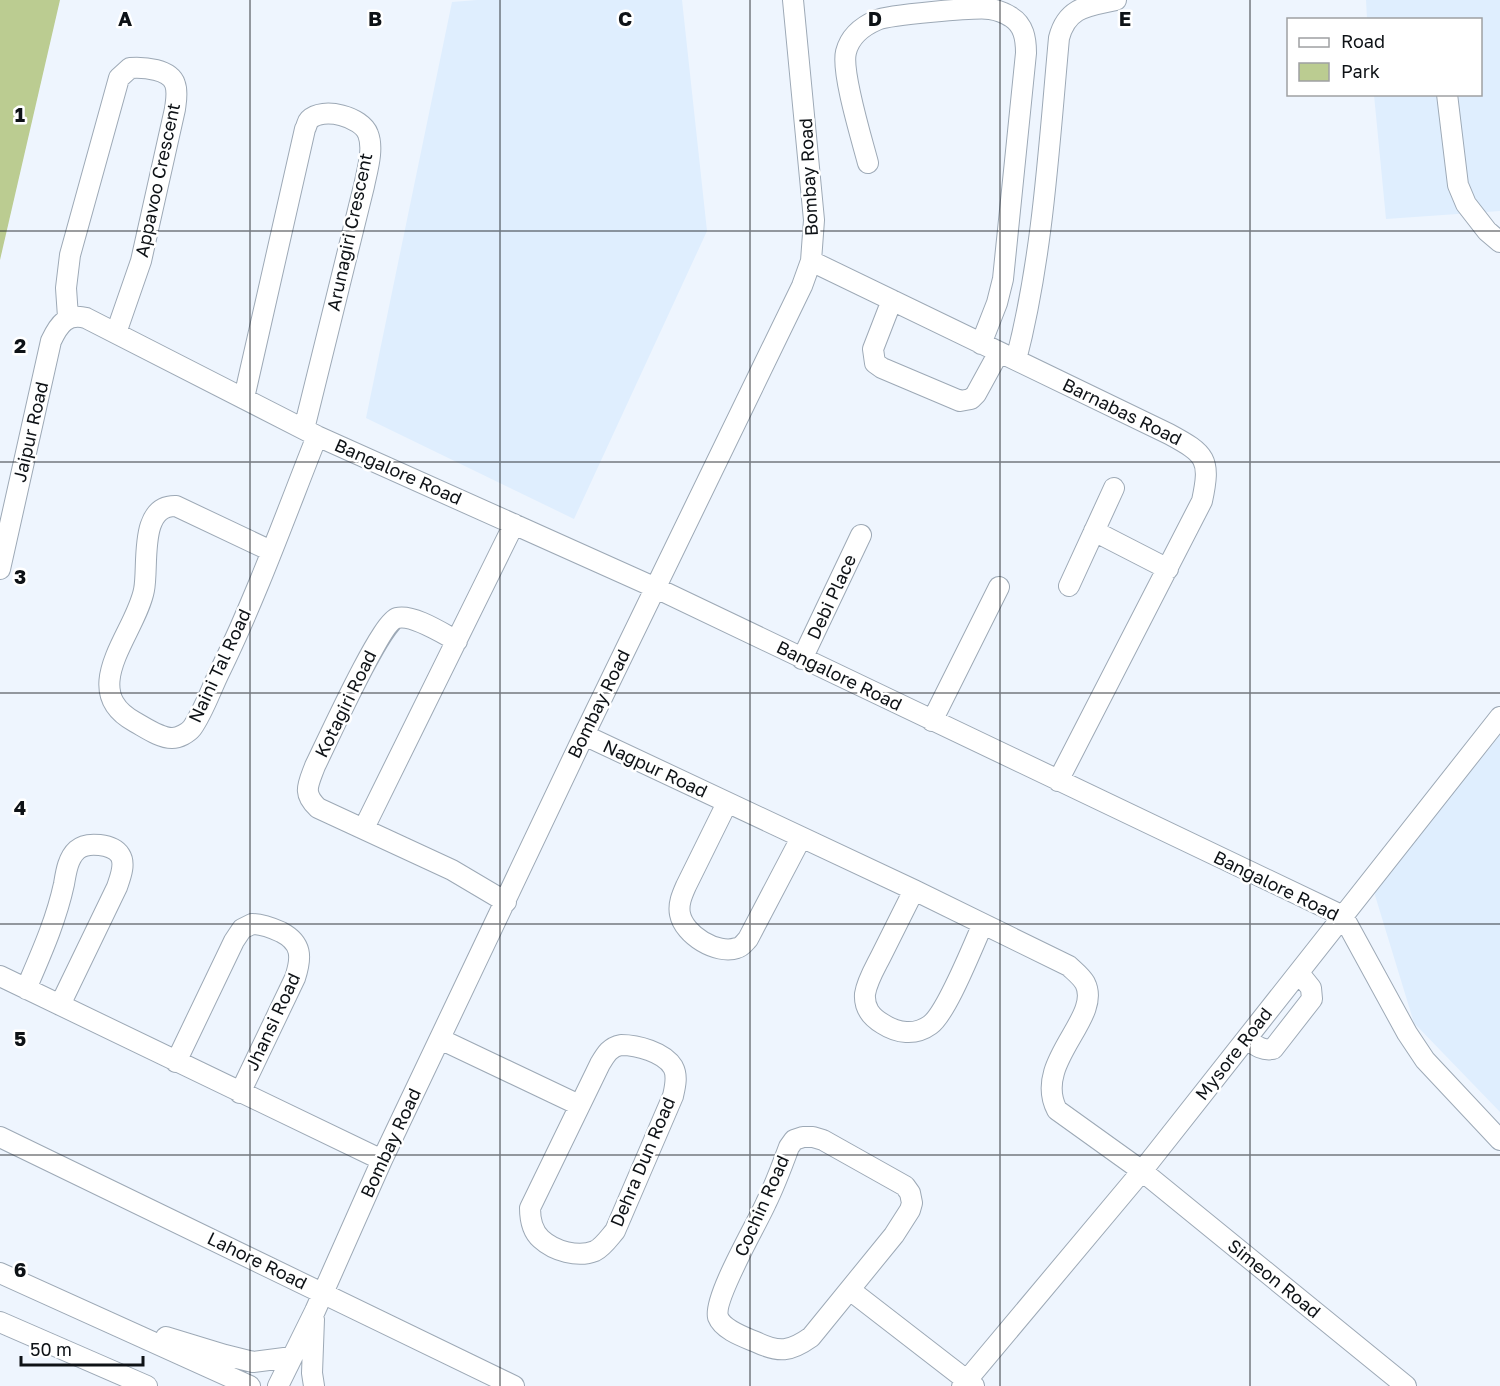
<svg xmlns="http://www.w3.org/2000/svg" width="1500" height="1386" font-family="'Golos Text',sans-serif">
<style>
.built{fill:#dfeefe}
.green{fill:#bbcc91}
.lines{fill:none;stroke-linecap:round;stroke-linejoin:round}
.minor-casing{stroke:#9da9b6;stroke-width:22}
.minor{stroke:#fff;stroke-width:20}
.grid{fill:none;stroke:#0e1216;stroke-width:1.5;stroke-opacity:0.55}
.labels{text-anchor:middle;stroke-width:5;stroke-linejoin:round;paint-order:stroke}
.street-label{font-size:18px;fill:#0e1216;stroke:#fff}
.grid-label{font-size:20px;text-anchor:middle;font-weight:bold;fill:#0e1216;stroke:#fff;stroke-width:5;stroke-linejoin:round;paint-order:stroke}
</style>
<rect width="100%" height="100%" fill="#eef5fe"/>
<path class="built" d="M477,0h205l25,231 -133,288 -208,-101 86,-416z
M1366,0h134v211l-114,8 -12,-124 106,-1v-74l-113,-1z
M1500,735v377l-86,-89 -40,-131z"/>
<path class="green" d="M0,0h60l-60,260z"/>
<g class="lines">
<defs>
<path id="minor" d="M1447,94l11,91 8,19 21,27 13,11
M868,163c-6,-23 -27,-91 -22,-111 4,-16 17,-26 31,-32 11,-5 99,-13 113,-11 7,1 15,4 21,8 13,8 15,22 15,36l-23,226 -6,24 -16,41
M811,261l358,173c37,20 42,25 33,67l-144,280
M892,300l-19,49 2,14 7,5 78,33 11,-2 5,-5 23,-42
M68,317l-2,-29 4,-33 49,-177 11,-10c14,-1 40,1 45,16 3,8 1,17 0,25l-34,152 -25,72
M1016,360c27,-104 33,-215 43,-322 8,-31 29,-32 57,-38
M244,398l61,-269c2,-3 2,-7 4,-9 14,-14 53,-3 59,14 6,15 -1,37 -4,52l-60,243
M1094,531l74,38
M271,551l-95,-45c-38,-1 -27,60 -32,84 -8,43 -68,100 -9,132 11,6 25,16 37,16 7,0 16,-5 20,-10 12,-17 19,-39 28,-57 37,-76 66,-157 97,-235
M0,569l51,-228c8,-17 16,-28 35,-23l231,118 339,152 687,328 64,117 18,27 75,80
M1069,586l45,-98
M457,641c-15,-8 -44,-27 -60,-23 -16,4 -71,126 -82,148 -7,19 -13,27 3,42l134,62 54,32
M802,659l59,-124
M932,721l67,-134
M584,735l330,155 155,76c5,5 12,10 16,17 18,35 -53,79 -28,127l85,61 264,215
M727,803l-41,83c-4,9 -8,18 -6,28 4,21 37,41 57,34 5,-1 8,-6 11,-9l53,-101
M364,828l150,-304
M914,890c-11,22 -22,44 -33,66 -6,12 -14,25 -16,38 -1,14 6,23 18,30 14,9 32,12 47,1 17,-12 43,-80 53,-101
M0,976l382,184
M26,989c15,-35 30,-68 38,-105 2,-12 4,-26 13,-34 10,-9 36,-6 43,5 6,9 0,23 -3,32l-57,118
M440,1039l139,66
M1246,1039c9,6 16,12 27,10l39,-50 -1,-11 -12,-15
M621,1045c16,0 43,7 52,22 5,9 2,20 0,29l-58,135c-6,7 -12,16 -20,20 -17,7 -41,0 -54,-12 -9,-8 -11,-20 -11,-31l70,-144c6,-10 10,-17 21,-19z
M176,1062l58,-121 8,-12 10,-5c10,0 20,4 29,8 21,11 21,25 14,46l-55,115
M0,1137l514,249
M803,1137h10l10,3 82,46 5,7 2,10 -2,7 -16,25 -83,102c-21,15 -32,16 -55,5 -12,-5 -33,-12 -38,-25 -5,-19 39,-93 48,-114 9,-18 16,-37 23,-56l5,-7z
M0,1273l250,113
M850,1290l124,96
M314,1319l-2,54 2,13
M0,1322l147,64
M166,1337l59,18 28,7 39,-5
M278,1386l37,-75 67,-151 202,-425 218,-449 9,-25 3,-41 -21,-220
M962,1386l180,-215 358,-454"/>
</defs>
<use href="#minor" class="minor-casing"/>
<use href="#minor" class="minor"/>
</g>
<path class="grid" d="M250,0v1386M500,0v1386M750,0v1386M1000,0v1386M1250,0v1386M0,231h1500M0,462h1500M0,693h1500M0,924h1500M0,1155h1500"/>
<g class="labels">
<g class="street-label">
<text transform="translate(809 177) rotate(-93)" y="6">Bombay Road</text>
<text transform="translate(158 180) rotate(-78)" y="6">Appavoo Crescent</text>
<text transform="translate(350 232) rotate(-78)" y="6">Arunagiri Crescent</text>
<text transform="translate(1122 412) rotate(26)" y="6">Barnabas Road</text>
<text transform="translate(31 432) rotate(-77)" y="6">Jaipur Road</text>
<text transform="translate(398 472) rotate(24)" y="6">Bangalore Road</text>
<text transform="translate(832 597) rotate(-65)" y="6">Debi Place</text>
<text transform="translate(220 666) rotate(-65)" y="6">Naini Tal Road</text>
<text transform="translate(839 676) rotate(26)" y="6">Bangalore Road</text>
<text transform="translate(346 704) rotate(-64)" y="6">Kotagiri Road</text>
<text transform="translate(599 704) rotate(-64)" y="6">Bombay Road</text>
<text transform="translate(655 769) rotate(25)" y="6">Nagpur Road</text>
<text transform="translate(1276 886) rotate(26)" y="6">Bangalore Road</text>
<text transform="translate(273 1022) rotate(-65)" y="6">Jhansi Road</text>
<text transform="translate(1234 1054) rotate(-52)" y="6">Mysore Road</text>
<text transform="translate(391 1143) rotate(-65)" y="6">Bombay Road</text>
<text transform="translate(643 1162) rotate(-67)" y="6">Dehra Dun Road</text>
<text transform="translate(762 1206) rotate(-66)" y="6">Cochin Road</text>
<text transform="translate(257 1261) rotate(26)" y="6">Lahore Road</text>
<text transform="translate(1274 1279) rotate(39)" y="6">Simeon Road</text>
</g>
</g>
<g class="grid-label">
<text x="125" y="26">A</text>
<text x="375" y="26">B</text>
<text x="625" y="26">C</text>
<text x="875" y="26">D</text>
<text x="1125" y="26">E</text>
<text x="20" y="122">1</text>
<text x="20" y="353">2</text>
<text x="20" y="584">3</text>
<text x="20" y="815">4</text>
<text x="20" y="1046">5</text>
<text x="20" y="1277">6</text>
</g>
<rect x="1287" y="18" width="195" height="78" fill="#ffffff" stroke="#9fa0a2" stroke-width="1.5"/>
<rect x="1299" y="38" width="30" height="9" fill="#ffffff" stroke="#9fa0a2" stroke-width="1.5"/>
<text x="1341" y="48" font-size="18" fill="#0e1216">Road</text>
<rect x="1299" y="63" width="30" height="18" fill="#bbcc91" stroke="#9fa0a2" stroke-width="1.5"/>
<text x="1341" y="78" font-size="18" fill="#0e1216">Park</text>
<path d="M21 1356v9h122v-9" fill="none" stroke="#0e1216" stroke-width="3"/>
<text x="30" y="1356" font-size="18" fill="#0e1216" stroke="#ffffff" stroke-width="4.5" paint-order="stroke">50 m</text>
</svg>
